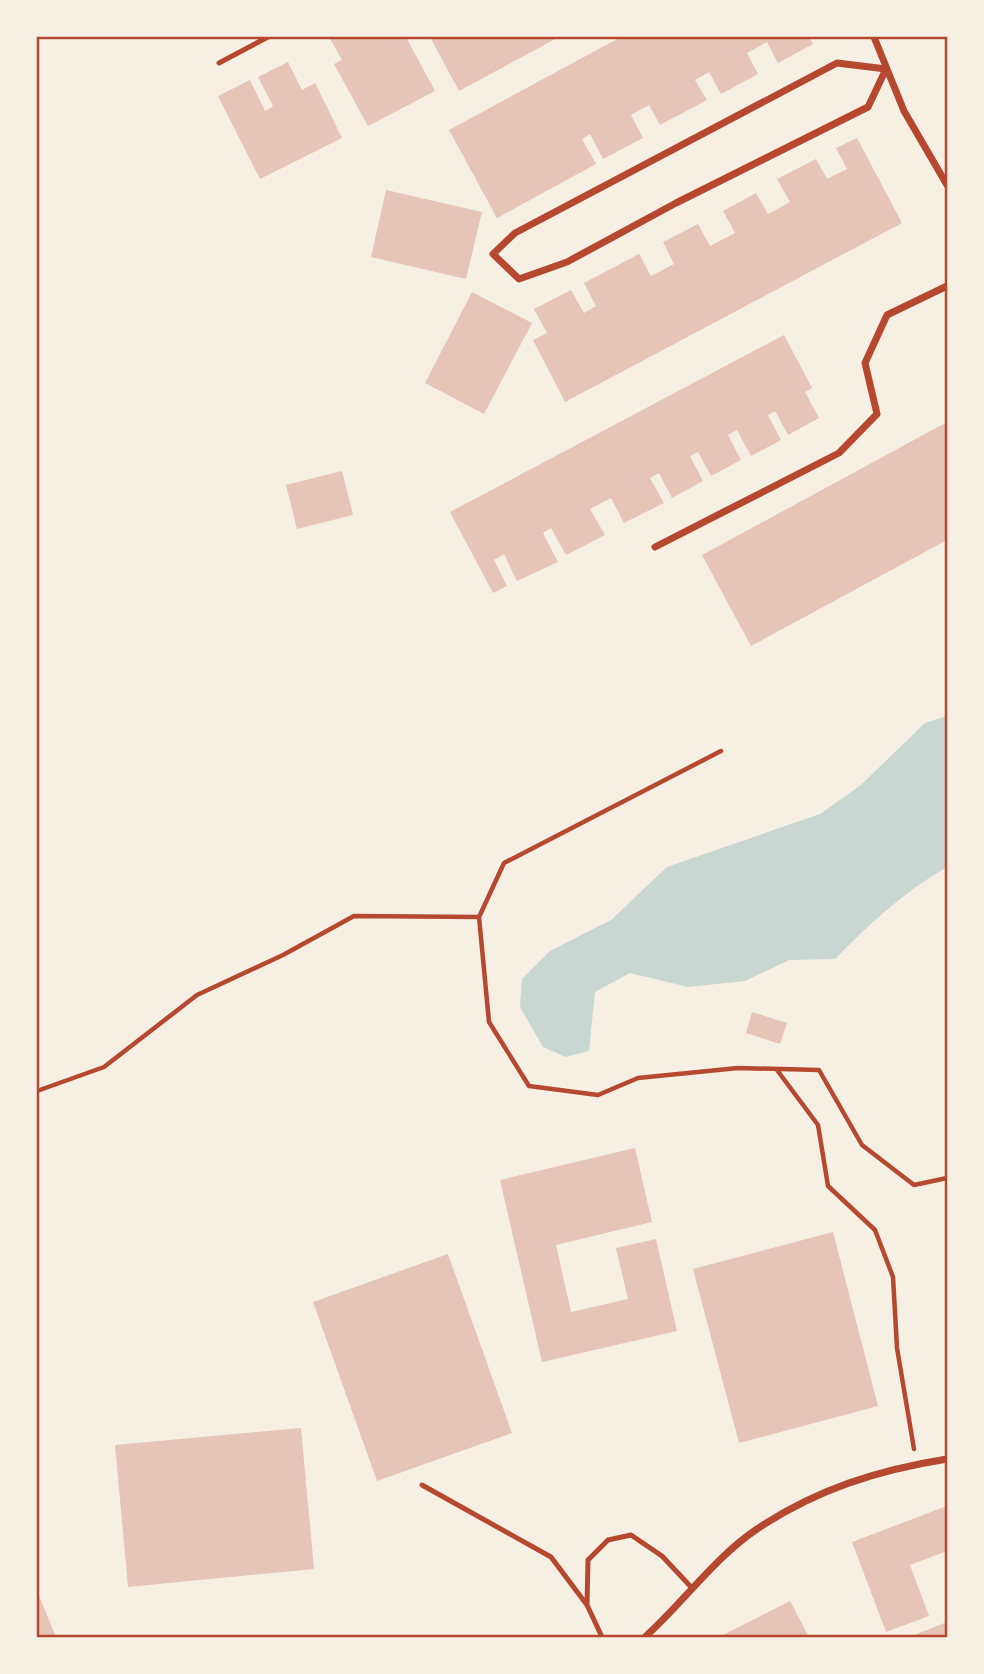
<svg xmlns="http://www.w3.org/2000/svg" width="984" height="1674" font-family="'Roboto Condensed',sans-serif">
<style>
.water{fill:#c9d6d2}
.building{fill:#e6c5b7}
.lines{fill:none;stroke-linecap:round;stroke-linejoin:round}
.path{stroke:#b5482f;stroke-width:4.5}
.service{stroke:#b5482f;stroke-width:5}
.minor{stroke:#b5482f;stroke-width:7}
.neatline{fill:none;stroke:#b5482f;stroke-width:2.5}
</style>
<rect width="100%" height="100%" fill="#f6efe4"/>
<path class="water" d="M947,716v151c-42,24 -78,57 -112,92l-46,1 -44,21 -57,6 -58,-14 -35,19 -6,59 -23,6 -23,-10 -23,-40 2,-28 28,-28 61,-31 56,-53 153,-53 41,-29 64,-62z"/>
<path class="building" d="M329,37h77l29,54 -67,35 -34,-62 8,-4z
M430,37h129l-100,54z
M621,37h188l4,7 -35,19 -11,-21 -20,11 11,21 -37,20 -12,-22 -14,8 12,20 -47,25 -11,-20 -18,10 12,23 -40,21 -13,-25 -8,5 14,25 -99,54 -48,-88z
M288,62l14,28 13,-7 27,55 -82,41 -42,-83 32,-16 15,31 8,-5 -15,-29z
M857,138l45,85 -337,179 -32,-62 14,-7 -13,-24 37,-19 13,23 12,-7 -12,-23 55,-29 12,22 23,-12 -11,-22 35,-18 12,22 25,-13 -12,-22 33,-18 12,21 22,-12 -13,-23 39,-20 11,20 20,-10 -11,-21z
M386,190l96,22 -16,67 -95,-22z
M472,292l60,31 -48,91 -59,-31z
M784,335l28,53 -7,4 14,26 -31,17 -13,-24 -7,4 13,25 -30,16 -14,-26 -9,5 13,25 -30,16 -13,-24 -8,4 13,25 -31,17 -13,-25 -9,5 14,25 -40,20 -13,-25 -21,11 15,26 -39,20 -15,-27 -8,5 15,29 -41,19 -13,-27 -10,6 13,26 -14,7 -43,-81z
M947,422v118l-196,106 -49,-91z
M342,471l11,44 -56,14 -11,-44z
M752,1012l35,11 -7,21 -34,-11z
M635,1148l17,74 -96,23 15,67 57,-13 -12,-51 40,-9 21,92 -135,31 -42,-182z
M833,1232l45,174 -139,37 -46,-174z
M448,1254l64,179 -135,48 -64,-179z
M301,1428l13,141 -186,18 -13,-142z
M947,1506v45l-37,14 19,51 -43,16 -34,-90z
M37,1591l19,46h-19z
M790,1601l19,36h-90z
M947,1622v15h-38z"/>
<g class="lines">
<path class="path" d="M721,751l-217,112 -25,54 10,105 40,64 69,9 40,-17 100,-10 81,2 43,75 52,40 33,-7
M777,1070l41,55 10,61 47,44 18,47 4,71 17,101
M37,1091l67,-24 93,-72 86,-40 71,-39 125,1"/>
<path class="service" d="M219,63l49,-26
M422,1485l129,72 36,48 15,32
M587,1605l1,-45 20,-20 23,-5 31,21 30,32"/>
<path class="minor" d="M874,37l30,74 43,74
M837,63l49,6 -18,38 -192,96 -109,59 -48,17 -26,-25 22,-21z
M655,547l184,-94 38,-39 -12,-51 22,-48 60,-29
M645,1637c38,-34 69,-79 112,-108 60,-40 121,-59 190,-70"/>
</g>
<rect width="984" height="1674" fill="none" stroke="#f6efe4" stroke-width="77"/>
<rect x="38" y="38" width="908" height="1598" class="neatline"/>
</svg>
